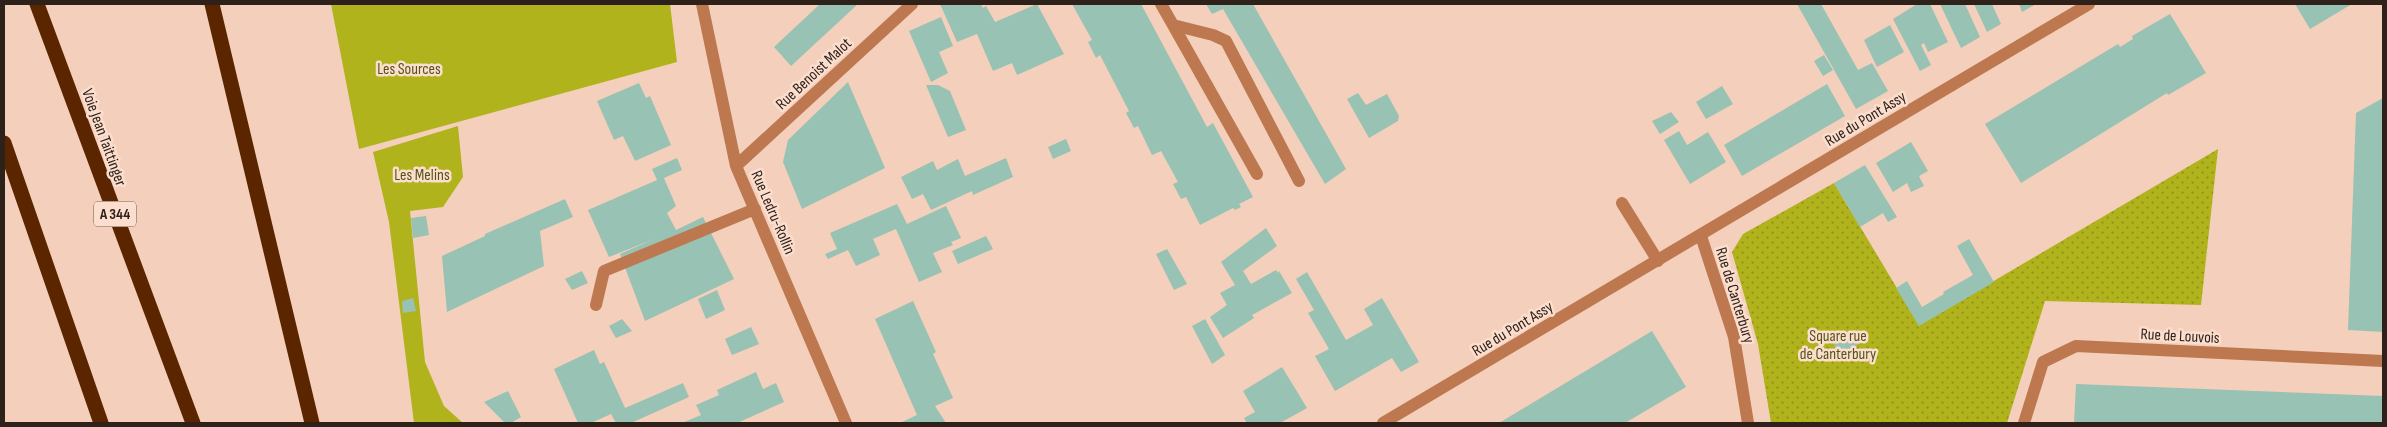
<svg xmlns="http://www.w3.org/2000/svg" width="2387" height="427" font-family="'Sofia Sans Condensed',sans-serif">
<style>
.green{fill:#b0b31c}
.park{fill:url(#park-dots)}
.building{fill:#98c2b3}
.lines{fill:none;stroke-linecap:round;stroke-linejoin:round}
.service{stroke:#bd784f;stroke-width:12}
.minor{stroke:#bd784f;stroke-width:12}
.motorway{stroke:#5b2500;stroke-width:15}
.labels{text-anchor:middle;stroke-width:5;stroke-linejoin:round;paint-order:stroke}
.shield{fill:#fcdece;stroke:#6c5a4f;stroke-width:1}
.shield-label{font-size:15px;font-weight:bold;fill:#2e2119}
.park-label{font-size:16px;fill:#535419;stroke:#fcdece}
.street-label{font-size:16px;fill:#2e2119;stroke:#fcdece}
</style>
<defs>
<pattern id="park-dots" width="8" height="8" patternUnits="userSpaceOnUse" patternTransform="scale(1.25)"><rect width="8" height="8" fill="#b0b31c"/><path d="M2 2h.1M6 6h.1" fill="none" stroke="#909118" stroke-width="1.8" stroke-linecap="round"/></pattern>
</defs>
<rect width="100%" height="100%" fill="#f4cfbb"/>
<path class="green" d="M331,4h339l7,58 -318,87z
M458,126l5,51 -20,30 -33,4 15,151 19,44 19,17h-49l-25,-201 -16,-70z"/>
<path class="park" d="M2218,149l-17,156 -156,-4 -38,122h-236l-13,-79 -26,-92 11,-18 91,-51 85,142z"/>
<path class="building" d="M820,4h38l-67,62 -17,-19z
M940,4h41l2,4 3,-2 9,16 42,-18 27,50 -47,21 -5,-12 -19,8 -16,-37 -20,8z
M1072,4h69l66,123 6,-4 40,74 -14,7 2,3 -6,3 -2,-2 -33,17 -14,-28 -5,2 -8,-15 5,-2 -17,-31 -9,4 -14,-29 -4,2 -8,-15 3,-2 -29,-56 -4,3 -8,-16 4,-2z
M1206,4h47l93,165 -21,15 -102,-175 -11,5z
M1797,4h24l37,66 14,-7 16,28 -32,18z
M1917,4h13l18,38 -20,10 -4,-9 -3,2 10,20 -11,6 -27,-52z
M1940,4h25l15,33 -19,11z
M1974,4h18l9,20 -14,8z
M2019,4h17l-14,8z
M2295,4h57l-42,25z
M2170,14l36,59 -38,22 -1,-2 -146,90 -36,-59 133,-80 2,3 13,-8 -1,-3z
M941,17l12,29 -14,6 9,21 -17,9 -22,-51z
M1890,25l14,27 -27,15 -13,-27z
M1824,55l9,15 -10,6 -9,-15z
M848,82l37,86 -83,41 -19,-47 5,-22z
M639,83l7,15 4,-2 21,49 -36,16 -12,-25 -9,4 -17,-39z
M1827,84l18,32 -103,60 -18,-31z
M926,85h12l12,6 16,39 -18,7z
M1722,86l11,18 -27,15 -10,-17z
M1358,93l8,12 21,-11 12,22 -1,5 -29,17 -22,-39z
M2383,98v234l-35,-2 8,-217z
M1671,112l8,10 -19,12 -8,-13z
M1679,131l8,14 21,-13 18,30 -36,22 -26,-44z
M1066,139l5,12 -18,8 -5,-12z
M1911,142l17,29 -9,5 5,10 -13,6 -4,-9 -14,9 -17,-29z
M677,158l5,12 -18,8 12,28 -9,7 9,17 27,-13 31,62 -89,42 -25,-67 34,-15 -45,18 -21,-47 69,-30 -5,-11z
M1006,158l7,19 -40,18 -1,-4 -41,19 -8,-16 -11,5 -11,-22 32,-16 4,9 21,-11 7,17z
M1865,165l32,52 -9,5 -5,-9 -23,14 -26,-44z
M565,199l8,18 -33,14 4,35 -97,46 -5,-56 43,-20v-2z
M897,204l10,20 39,-18 15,32 -10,4 2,3 -20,8 9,19 -23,10 -23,-53 -23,10 7,16 -24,11 -8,-16 -20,9 -3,-5 12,-5 -7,-16z
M426,216l3,19 -16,3 -2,-20z
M1266,228l11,18 -34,25 8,13 25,-14 2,3 1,-2 13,22 -40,22 2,3 -31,20 -13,-21 17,-12 -7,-12 15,-8 -14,-23z
M986,236l7,13 -35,15 -6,-13z
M1969,239l25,43 -75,44 -23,-38 11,-7 15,26 22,-13 -1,-2 30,-17 -16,-29z
M1167,249l20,35 -13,6 -18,-36z
M582,271l6,12 -16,7 -7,-11z
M1307,272l39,68 27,-15 -9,-16 18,-11 37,64 -18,10 -9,-14 -57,33 -20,-35 14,-7 -21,-36 6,-3 -18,-31z
M717,290l8,20 -19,9 -8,-20z
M413,298l3,13 -13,2 -1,-12z
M913,301l23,51 -3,2 20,44 -18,8 11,17h-46l17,-8 -42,-96z
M622,319l10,12 -16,7 -7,-12z
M1205,319l20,36 -13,9 -20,-38z
M751,327l8,17 -27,11 -7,-16z
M1652,331l34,56 -61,36h-126z
M1854,335l4,10 -21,7 -4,-10z
M594,350l6,14 4,-2 21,46 58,-25 6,14 -58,26h-15l-5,-9 -20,9h-13l-24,-54z
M1282,367l25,41 -27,15h-33l-3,-5 11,-6 -12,-21z
M756,372l7,17 13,-6 8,19 -47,21h-55l19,-8 -5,-10 23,-10 -2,-5z
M2076,384l307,12v27h-309z
M508,391l13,26 -10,6h-6l-21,-21z"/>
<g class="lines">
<path class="service" d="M1622,203l36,58
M596,305l8,-34 151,-62"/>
<path class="minor" d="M702,4l34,162 110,257
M1161,4l12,21 40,10 13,6 73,140
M1173,25l84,149
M736,166l176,-162
M1701,236l33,101 14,86
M1383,423l706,-419
M2024,423l19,-61 33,-16 307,15"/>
<path class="motorway" d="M37,4l156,419
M212,4l100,419
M4,143l97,280"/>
</g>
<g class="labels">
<rect class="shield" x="94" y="201.5" width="42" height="25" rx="4"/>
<g class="shield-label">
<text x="115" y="219">A 344</text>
</g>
<g class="park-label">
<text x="409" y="74">Les Sources</text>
<text x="422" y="180">Les Melins</text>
<text x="1838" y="341">Square rue<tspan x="1838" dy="18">de Canterbury</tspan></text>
</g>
<g class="street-label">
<text transform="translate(813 73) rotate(-43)" y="6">Rue Benoist Malot</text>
<text transform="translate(1865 118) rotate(-31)" y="6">Rue du Pont Assy</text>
<text transform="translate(105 137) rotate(70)" y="6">Voie Jean Taittinger</text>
<text transform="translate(774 212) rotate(67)" y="6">Rue Ledru-Rollin</text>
<text transform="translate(1736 295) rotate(73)" y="6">Rue de Canterbury</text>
<text transform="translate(1512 328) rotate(-31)" y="6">Rue du Pont Assy</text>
<text transform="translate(2180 335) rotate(3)" y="6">Rue de Louvois</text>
</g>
</g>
<rect width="2387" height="427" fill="none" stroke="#2e2119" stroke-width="10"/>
</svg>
